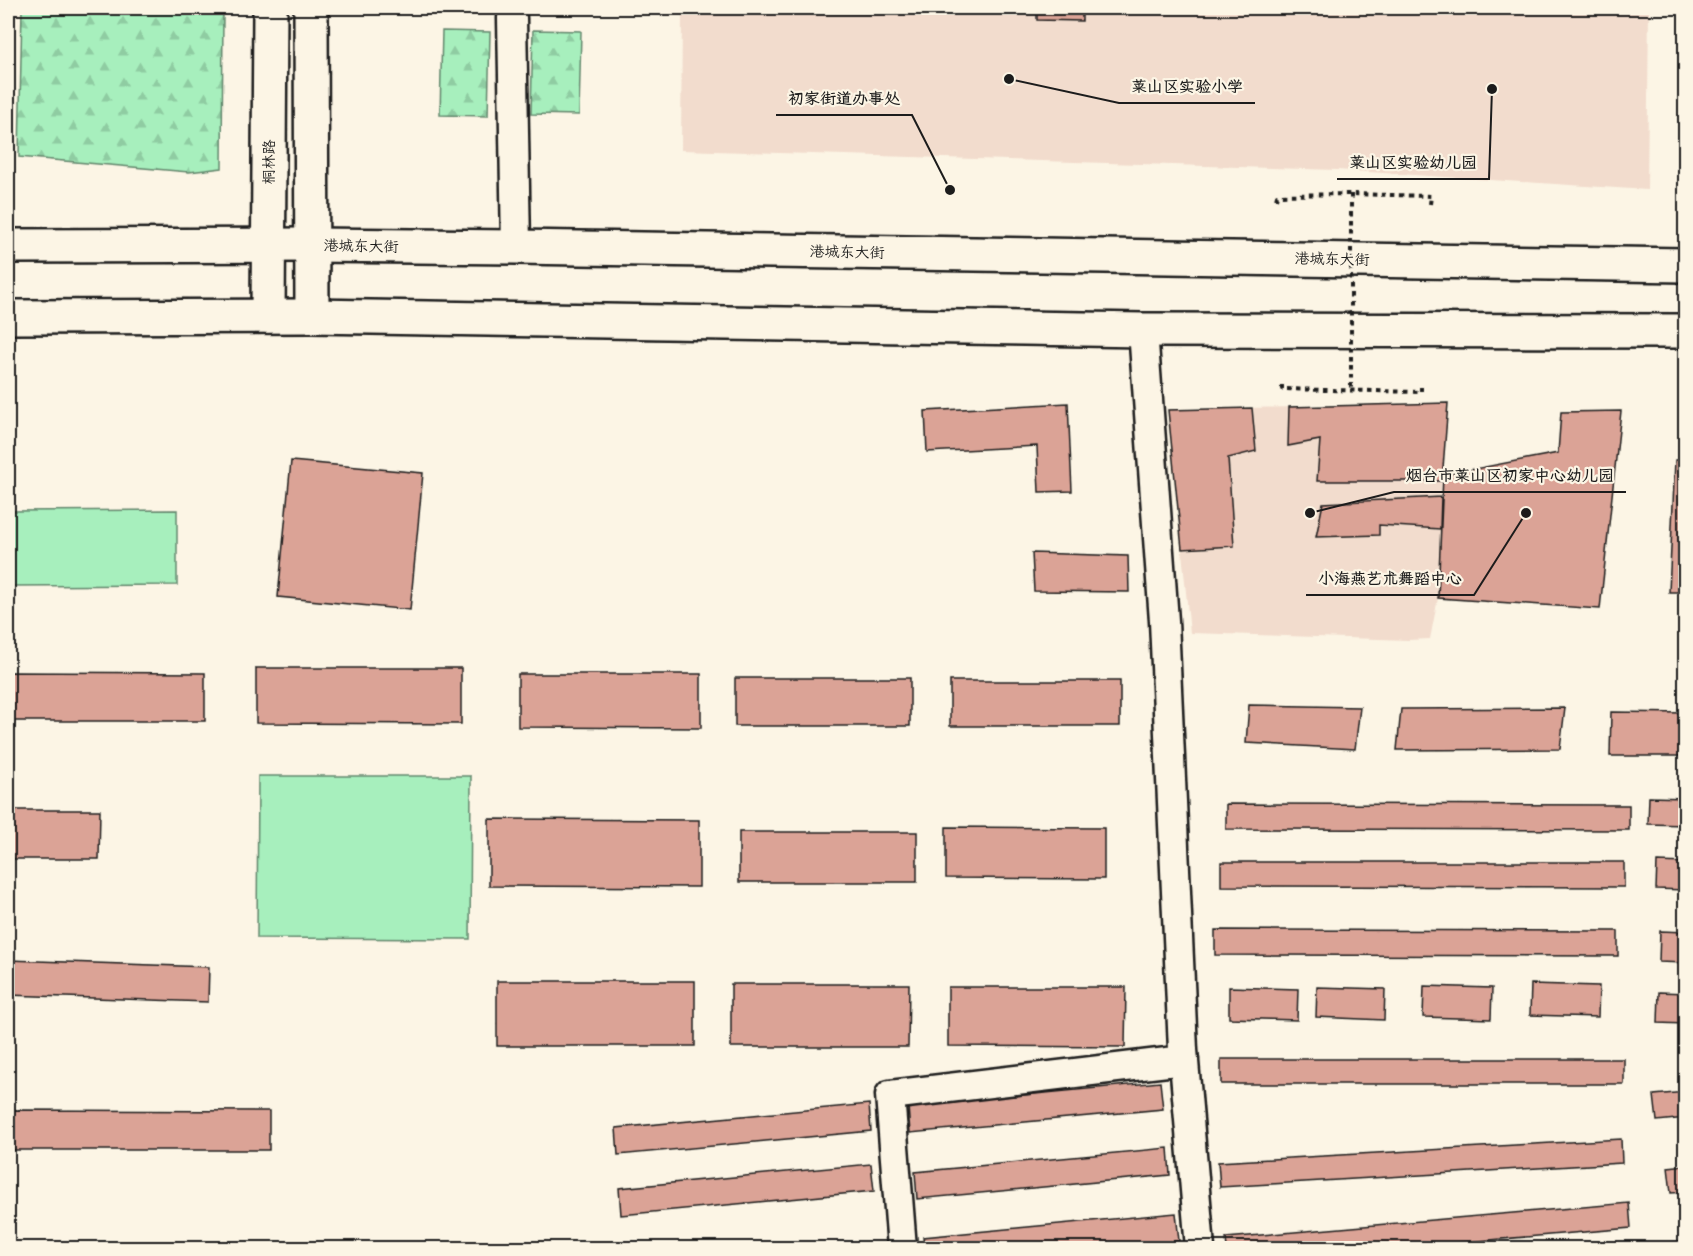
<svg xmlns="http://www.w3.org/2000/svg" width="1693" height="1256" font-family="'Playpen Sans','LXGW WenKai TC',sans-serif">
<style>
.built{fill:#f2dccd}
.industrial{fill:url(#industrial-furrows)}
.green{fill:#a7efbd;stroke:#62866c;stroke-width:1.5}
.forest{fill:url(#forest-firs);stroke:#62866c;stroke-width:1.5}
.building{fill:#dba396;stroke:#1c1c1c;stroke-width:1.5}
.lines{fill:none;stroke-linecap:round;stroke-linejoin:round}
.minor-casing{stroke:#1c1c1c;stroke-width:33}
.tertiary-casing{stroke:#1c1c1c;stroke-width:38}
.secondary-casing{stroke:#1c1c1c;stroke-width:38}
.path{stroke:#1c1c1c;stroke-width:4;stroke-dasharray:4.5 4.5;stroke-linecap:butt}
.minor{stroke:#fcf5e5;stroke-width:28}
.tertiary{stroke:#fcf5e5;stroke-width:33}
.secondary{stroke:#fcf5e5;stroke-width:33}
.path-bridge{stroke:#1c1c1c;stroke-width:4;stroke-dasharray:4.5 4.5;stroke-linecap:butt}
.labels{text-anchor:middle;stroke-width:4.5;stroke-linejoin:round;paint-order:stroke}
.street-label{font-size:15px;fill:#1c1c1c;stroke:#fcf5e5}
.leader{fill:none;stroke:#1c1c1c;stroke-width:2}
.callout-dot{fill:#1c1c1c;stroke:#fcf5e5;stroke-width:2}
.callout-label{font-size:16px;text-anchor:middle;font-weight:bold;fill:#1c1c1c;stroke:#fcf5e5;stroke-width:4.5;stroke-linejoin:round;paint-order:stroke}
</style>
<defs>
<pattern id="industrial-furrows" width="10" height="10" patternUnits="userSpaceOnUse" patternTransform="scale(1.5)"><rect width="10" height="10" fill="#f2dccd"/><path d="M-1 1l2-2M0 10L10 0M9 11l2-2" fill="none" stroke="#cfbcaf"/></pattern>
<pattern id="forest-firs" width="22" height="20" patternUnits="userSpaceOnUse" patternTransform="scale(1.5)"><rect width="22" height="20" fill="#a7efbd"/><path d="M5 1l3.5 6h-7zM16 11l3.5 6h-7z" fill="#8fcca2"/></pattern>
</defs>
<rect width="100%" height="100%" fill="#fcf5e5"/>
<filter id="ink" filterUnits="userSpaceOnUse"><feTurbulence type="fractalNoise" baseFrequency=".0167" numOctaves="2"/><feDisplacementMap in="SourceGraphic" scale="12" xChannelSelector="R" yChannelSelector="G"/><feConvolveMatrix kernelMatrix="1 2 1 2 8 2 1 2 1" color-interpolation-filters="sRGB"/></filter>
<g filter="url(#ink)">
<path class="built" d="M682,8h967l-2,182 -310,-20 -656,-20z
M1448,403l-6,78 -4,117 -8,41 -22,1 -218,-7 -22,-223z"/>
<path class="industrial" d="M8,8h7l-4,158h-3z"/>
<path class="green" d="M177,510v75l-169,1v-75z
M258,776h213l-1,163 -213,-1z"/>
<path class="forest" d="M22,8h201l-1,160 -33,4 -170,-15z
M533,30l48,1 -2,84 -48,-1z
M442,31l48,1 -2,84 -48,-1z"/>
<path class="building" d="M731,8h252v6l-252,-2z
M1037,8h45v13l-45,-1z
M1068,403l4,88 -33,1 -2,-46 -110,6 -2,-41z
M1448,403l-6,78h-125l3,-41 -32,6 1,-39z
M1252,408l4,43 -28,7 6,88 -52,3 -14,-139z
M1621,411l-21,198 -162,-11 5,-123 115,-22 3,-41z
M1675,460h11v132h-17z
M291,461l132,12 -13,137 -132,-13z
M1441,497l-1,32 -61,-4v10l-63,2 7,-34z
M1032,553l96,3 1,36 -95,-1z
M256,668h205v56l-205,-1z
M8,672l197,1v48h-197z
M518,674h183v54l-183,-1z
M735,678h175v48h-175z
M950,681h170v45h-170z
M1249,705l111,2 -5,42 -109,-6z
M1565,708l-5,41 -163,1 4,-41z
M1611,712l75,1v43h-76z
M1649,797l37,1v27l-38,-1z
M1226,804l403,1v25l-403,-1z
M8,810h92l-1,49h-91z
M489,819l210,1v67l-210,-1z
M946,827l158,1v51l-158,-1z
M739,832h178v50h-178z
M1221,862h403v25l-403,-1z
M1657,862l29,1v27l-30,-1z
M1215,930l403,1v25l-403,-1z
M1660,931l26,1v31l-27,-1z
M8,960l201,7 -1,35 -200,-7z
M497,981h198v65h-198z
M731,984h178l-1,63h-177z
M1531,984l68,2 -1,31 -68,-2z
M1424,986l68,2 -1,31 -68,-2z
M948,987h178l-1,60 -177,-1z
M1229,987l69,2 -1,31 -68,-2z
M1317,987l68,2 -1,31 -68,-3z
M1659,992l27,1v31l-28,-1z
M1221,1059h403v25h-403z
M1160,1082l3,27 -253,24 -2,-27z
M1686,1092v26l-29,3 -3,-26z
M869,1104l2,27 -253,24 -2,-27z
M13,1110l256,1v39h-256z
M1621,1139l1,24 -402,24 -2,-25z
M1168,1148l2,27 -253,24 -2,-27z
M871,1164l3,27 -253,24 -2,-27z
M1686,1165v27l-15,1 -3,-26z
M1629,1203l2,25 -234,20h-170l-1,-10z
M1176,1213l3,28 -84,7h-171l-1,-11z
M1686,1241v7h-27v-4z
M885,1244v4h-49z"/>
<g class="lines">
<defs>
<path id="minor" d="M512,18l4,229
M1143,330l21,291 19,429 17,198
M902,1248l-12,-153 294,-35"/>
<path id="tertiary" d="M311,8l1,308
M268,316l2,-308"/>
<path id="secondary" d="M8,246l303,-1 205,2 1170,18
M8,317l304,-1 831,14 543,1"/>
</defs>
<use href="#minor" class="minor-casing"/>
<use href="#tertiary" class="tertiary-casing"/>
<use href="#secondary" class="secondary-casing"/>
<path class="path" d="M1276,199l1,-4 74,-1 80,2 -1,8
M1282,385v4l139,3v-5"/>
<use href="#minor" class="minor"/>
<use href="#tertiary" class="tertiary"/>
<use href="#secondary" class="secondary"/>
<path class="path-bridge" d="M1351,194v197"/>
</g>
</g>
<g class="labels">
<g class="street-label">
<text transform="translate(269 162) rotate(-90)" y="5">桐林路</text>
<text transform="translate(361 246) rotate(1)" y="5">港城东大街</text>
<text transform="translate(847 252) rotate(1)" y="5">港城东大街</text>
<text transform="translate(1332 259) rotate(1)" y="5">港城东大街</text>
</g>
</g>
<path class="leader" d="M1009 79L1119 103H1255M950 190L912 115H776M1492 89L1489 179H1337M1310 513L1394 492H1626M1526 513L1474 595H1306"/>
<g class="callout-dot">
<circle cx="1009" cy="79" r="6"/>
<circle cx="950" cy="190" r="6"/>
<circle cx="1492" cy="89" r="6"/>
<circle cx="1310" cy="513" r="6"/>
<circle cx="1526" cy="513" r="6"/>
</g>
<g class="callout-label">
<text x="1187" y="92">莱山区实验小学</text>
<text x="844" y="104">初家街道办事处</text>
<text x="1413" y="168">莱山区实验幼儿园</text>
<text x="1510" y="481">烟台市莱山区初家中心幼儿园</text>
<text x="1390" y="584">小海燕艺术舞蹈中心</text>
</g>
<rect width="1693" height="1256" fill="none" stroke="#fcf5e5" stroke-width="30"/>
<rect x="15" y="15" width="1663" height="1226" fill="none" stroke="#1c1c1c" stroke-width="2" filter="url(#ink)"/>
</svg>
